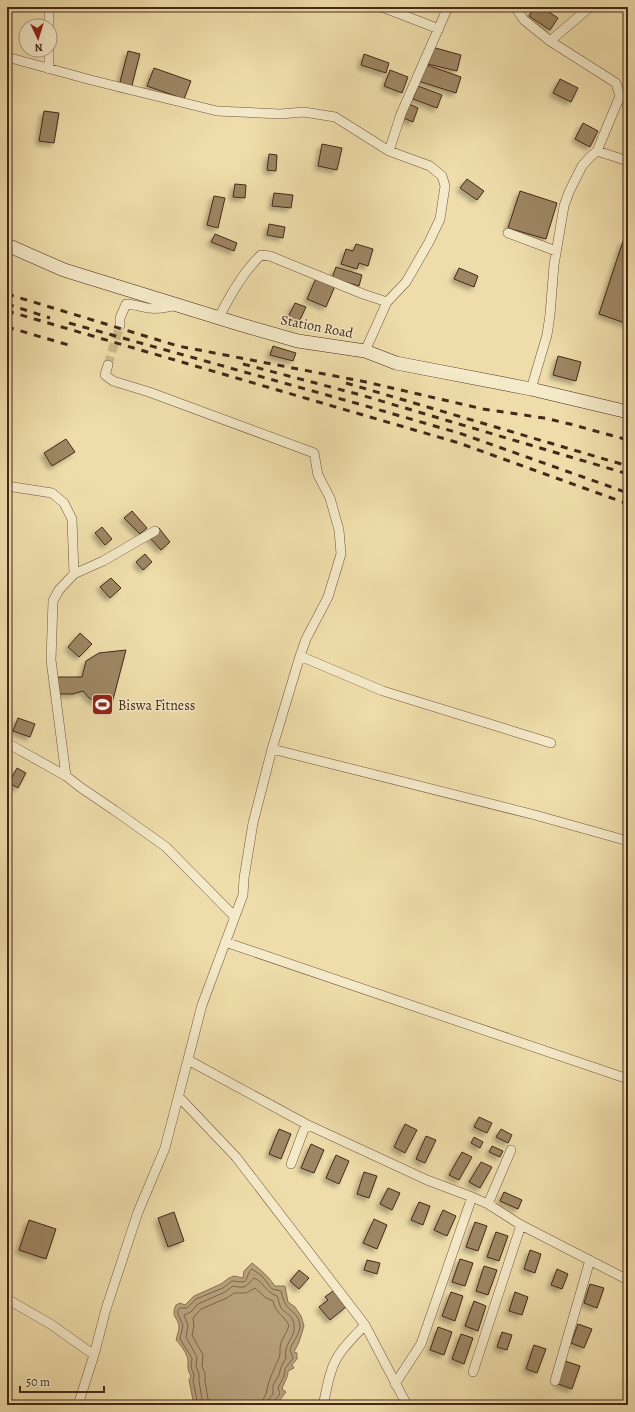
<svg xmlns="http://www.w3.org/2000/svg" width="635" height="1412" font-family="Alegreya,serif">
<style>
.water{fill:#b59f79;stroke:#886f53}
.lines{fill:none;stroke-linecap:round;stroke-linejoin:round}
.shore{stroke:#7d6449;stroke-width:1}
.building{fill:#9d8664;stroke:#452819;filter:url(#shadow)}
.street-tunnel{stroke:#ccb98d;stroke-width:9;stroke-dasharray:9 4.5;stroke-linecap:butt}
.street-casing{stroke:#6f553d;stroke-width:10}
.secondary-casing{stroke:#452819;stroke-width:14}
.street{stroke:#f4e9c8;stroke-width:9}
.secondary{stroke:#f4e9c8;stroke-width:13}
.rail{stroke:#452819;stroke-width:3;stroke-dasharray:7 7;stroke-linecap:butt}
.labels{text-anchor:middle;stroke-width:3;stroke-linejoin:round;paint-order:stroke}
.street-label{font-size:14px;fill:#452819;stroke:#f4e9c8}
.poi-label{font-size:14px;fill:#452819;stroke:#f4e9c8;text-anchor:start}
</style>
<defs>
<filter id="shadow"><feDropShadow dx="-3.5" dy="3.5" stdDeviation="2" flood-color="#0004"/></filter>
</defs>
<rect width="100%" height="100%" fill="#eda"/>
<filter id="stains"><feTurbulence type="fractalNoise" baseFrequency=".005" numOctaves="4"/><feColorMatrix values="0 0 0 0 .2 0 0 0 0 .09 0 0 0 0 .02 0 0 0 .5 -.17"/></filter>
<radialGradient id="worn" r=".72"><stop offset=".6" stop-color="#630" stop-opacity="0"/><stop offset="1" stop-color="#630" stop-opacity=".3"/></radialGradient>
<path class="water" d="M252,1263c9,7 16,13 23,23h10l3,16 7,5 6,9 3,10 -5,16 -5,10 3,1v6l-5,6 2,3 -6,3c0,7 -4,11 -6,18l4,3 -10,13h-82l-5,-25 2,-4c-4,-6 -3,-10 -3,-16 -1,-7 -8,-16 -12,-20 1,-4 3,-10 3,-13 0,-9 -9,-10 -3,-22l4,-2 5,2 9,-9 27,-12 8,-6 5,-2 9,2 1,-7z"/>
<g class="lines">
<path class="shore" d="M198,1405l-5,-24 1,-6 -3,-8 1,-9 -12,-19 3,-14 -5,-11v-4l2,-2h7l9,-9 27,-11 9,-7 12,1c5,-4 3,-10 8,-13l9,6 11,14 9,2c1,4 2,9 4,12 3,8 15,10 15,24 -1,9 -8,15 -10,23l3,8 -8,11 -1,7 -6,12 2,6 -6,7 -1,4
M203,1405l-4,-24v-7l-3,-8 1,-9 -11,-20 2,-12 -4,-10 7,-3 7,-8 27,-12 8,-6c14,3 13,0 21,-8 8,2 11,14 23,18 2,4 2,8 4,12 5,6 13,8 13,17 2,13 -11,18 -8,33l-5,9 -2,8 -6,10v9l-4,5 -1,6
M209,1405l-4,-24v-8l-3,-7 1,-11 -11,-20 2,-9 -1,-8 8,-9 26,-11 7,-5h12l9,-5 11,10 7,3c3,14 12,14 16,25 -2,6 -6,11 -8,17 -2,5 0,11 -2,15 -5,11 -10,21 -12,32 -1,6 -5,9 -5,15"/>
</g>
<path class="building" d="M535,7h7l16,11 -8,12 -21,-14z
M432,47l29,8 -4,16 -29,-7z
M128,51l12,3 -9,35 -12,-3z
M364,54l25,9 -3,10 -25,-8z
M424,64l37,13 -5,16 -38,-12z
M154,68l37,13 -7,18 -37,-13z
M390,70l18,7 -6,16 -18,-7z
M560,79l18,9 -7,14 -18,-9z
M418,86l24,9 -5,13 -24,-9z
M407,103l11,5 -5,14 -12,-5z
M44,111l15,2 -5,30 -15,-2z
M583,123l15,8 -8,16 -15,-8z
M322,144l20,4 -5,22 -19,-4z
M269,154l8,1 -1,16 -9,-1z
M467,179l17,12 -7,9 -17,-12z
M235,184l11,1 -1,13 -12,-1z
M520,191l37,12 -11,36 -38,-11z
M274,193l19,2 -2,13 -19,-2z
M214,196l11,2 -7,30 -11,-3z
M269,224l16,3 -2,11 -16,-3z
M215,234l22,9 -3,8 -23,-9z
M623,241l5,2v81l-29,-10z
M356,244l17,5 -5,17 -9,-3 -2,6 -16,-5 5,-15 7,2z
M336,267l26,8 -3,11 -27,-8z
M459,268l19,8 -4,11 -20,-8z
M316,278l19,8 -9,21 -19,-8z
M295,303l11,4 -8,17 -11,-5z
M273,346l23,7 -3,8 -23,-6z
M558,356l23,6 -5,19 -23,-6z
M66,439l9,13 -23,14 -8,-13z
M132,511l15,17 -7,6 -16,-16z
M102,527l10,12 -7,6 -10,-12z
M159,528l11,14 -9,8 -12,-13z
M145,554l7,8 -9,8 -7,-8z
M111,578l10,10 -11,10 -10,-11z
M80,633l12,11 -13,13 -11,-10z
M126,650l-16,61 -21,-13 -6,-7 -10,3h-16l-1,-17h26l4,-16 13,-8z
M18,718l17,6 -5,13 -17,-6z
M17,768l9,5 -8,15 -9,-5z
M479,1117l13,6 -5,10 -13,-6z
M405,1124l12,6 -12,23 -11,-6z
M279,1129l12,5 -10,25 -12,-5z
M501,1129l11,6 -4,8 -12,-6z
M426,1136l10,4 -11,23 -9,-4z
M474,1137l9,5 -3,6 -9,-5z
M311,1144l13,6 -10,23 -13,-5z
M492,1146l11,5 -3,6 -11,-5z
M462,1152l10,5 -13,23 -10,-5z
M336,1155l13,6 -10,23 -13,-6z
M481,1162l11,5 -12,21 -11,-6z
M364,1172l13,4 -8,22 -12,-4z
M388,1188l12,5 -8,17 -12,-6z
M504,1192l18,8 -4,9 -18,-8z
M419,1202l11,4 -7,19 -12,-5z
M443,1210l13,6 -9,20 -13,-6z
M174,1212l10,29 -16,6 -10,-29z
M374,1219l13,6 -10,24 -14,-6z
M29,1220l27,9 -10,30 -27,-9z
M475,1222l12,4 -9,25 -12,-4z
M496,1232l12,4 -9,25 -12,-4z
M530,1250l11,4 -6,19 -11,-4z
M460,1259l13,4 -8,23 -13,-4z
M367,1260l13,3 -3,11 -13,-4z
M484,1266l13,4 -9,25 -12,-4z
M557,1269l11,5 -6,15 -11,-4z
M299,1270l10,8 -10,11 -9,-8z
M590,1284l14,4 -7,20 -13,-5z
M333,1291l13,16 -16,13 -11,-13 9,-7 -3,-3z
M451,1292l12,4 -8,25 -13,-5z
M515,1292l13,5 -6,18 -13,-4z
M474,1301l12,5 -8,25 -13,-5z
M578,1324l14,5 -8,19 -13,-5z
M438,1327l14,5 -8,23 -14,-5z
M502,1332l10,3 -5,15 -10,-3z
M461,1334l12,4 -9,26 -12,-5z
M534,1345l12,4 -9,24 -11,-4z
M565,1361l15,5 -8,23 -14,-5z"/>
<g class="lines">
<path class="street-tunnel" d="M108,365l12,-40"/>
<defs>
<path id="street" d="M49,7v19
M382,7l57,22
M515,7l9,13 26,21 66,42 4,13 -23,55 -8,7 -7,8 -13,26 -5,14 -10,59 -4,50 -3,20 -16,54
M550,41l40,-34
M7,57l84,23 126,31 63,3 24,-2 31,5 54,34 41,15 12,10 3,10 -5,33 -11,23 -23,40 -19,20 -22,49
M49,69v-19
M389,151l12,-37 47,-107
M597,151l31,10
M508,233l48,18
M219,317c11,-21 24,-45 42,-62l9,1 93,38 24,8
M120,325v-7l6,-14c6,0 11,2 17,3 10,3 23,1 33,-2
M7,486l45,7 12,10 8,16 2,55
M300,656l83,35 168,52
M7,743l59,33 14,11 34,23 52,37 69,70
M272,749l263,66 93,26
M66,776l-15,-116 2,-59 6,-11 15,-16 29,-13 52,-30
M225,942l403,137
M188,1060l118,64 121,56 45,17 16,7 33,21 107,55
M179,1097l57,60 129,168 42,80
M291,1164l15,-40
M488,1204l23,-54
M7,1299l45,26 42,30
M473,1372l48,-147
M555,1381l35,-121
M395,1384l26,-40 51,-147
M78,1405l16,-50 12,-46 32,-97 27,-64 37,-143 41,-110 1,-17 9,-55 19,-74 28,-93 6,-17 22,-42 13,-43 -2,-24 -9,-32 -12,-23 -4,-22 -165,-61 -36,-11 -8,-6 3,-10
M323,1405c3,-11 4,-22 8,-33 5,-19 21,-33 34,-47"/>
<path id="secondary" d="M7,245l57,25 178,55 56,16 67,10 31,12 135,26 97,23"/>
</defs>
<use href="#street" class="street-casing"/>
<use href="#secondary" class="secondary-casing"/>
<use href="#street" class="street"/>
<use href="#secondary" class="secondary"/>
<path class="rail" d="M7,294l171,52 188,36 117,27 61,9 26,6 58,16
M7,304l43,14
M7,311l452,132 169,61
M7,319l3,1
M69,323l290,81 103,30 166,59
M7,327l65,19
M243,364l118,31 267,79
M346,383l282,83"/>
</g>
<defs>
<symbol id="stadium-square" viewBox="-11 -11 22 22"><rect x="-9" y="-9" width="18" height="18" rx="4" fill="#8f2418" stroke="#f4e9c8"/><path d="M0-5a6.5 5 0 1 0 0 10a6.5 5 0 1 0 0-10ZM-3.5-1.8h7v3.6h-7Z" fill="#fff"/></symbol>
</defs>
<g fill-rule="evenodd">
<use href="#stadium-square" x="90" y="692" width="25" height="25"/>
</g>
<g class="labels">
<g class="street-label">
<text transform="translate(317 326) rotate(11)" y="5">Station Road</text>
</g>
<g class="poi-label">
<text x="118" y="710">Biswa Fitness</text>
</g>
</g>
<rect width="635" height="1412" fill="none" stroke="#eda" stroke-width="24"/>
<rect x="8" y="8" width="619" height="1396" fill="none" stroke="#452819" stroke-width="2"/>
<rect x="12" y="12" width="611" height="1388" fill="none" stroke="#452819"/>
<g transform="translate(38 38) rotate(176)"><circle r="19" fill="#f4e9c8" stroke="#ae9c82"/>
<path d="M0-3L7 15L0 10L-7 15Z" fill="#8f2418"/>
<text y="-6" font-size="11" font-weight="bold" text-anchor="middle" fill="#452819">N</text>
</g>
<path d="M20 1386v6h84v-6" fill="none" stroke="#452819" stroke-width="2"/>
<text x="26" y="1386" font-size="12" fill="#452819" stroke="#f4e9c8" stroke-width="3" paint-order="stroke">50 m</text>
<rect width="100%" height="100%" filter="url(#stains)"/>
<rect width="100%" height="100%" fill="url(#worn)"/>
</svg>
